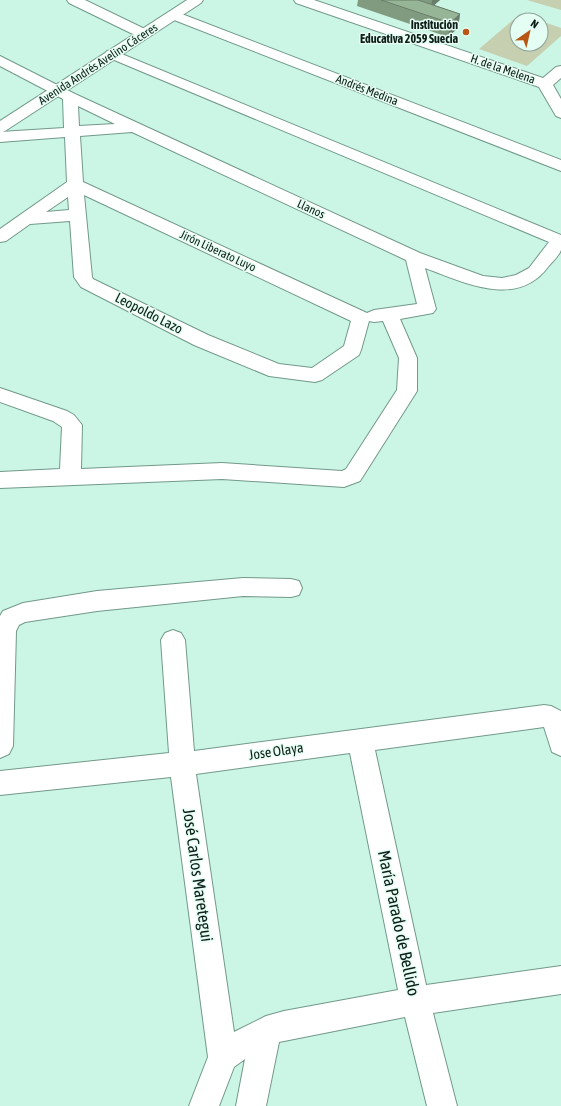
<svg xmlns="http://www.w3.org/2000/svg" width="561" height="1106" font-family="'Asap Condensed',sans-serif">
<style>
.green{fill:#c6cfaf}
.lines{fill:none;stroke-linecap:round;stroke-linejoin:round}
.minor-casing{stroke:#72998a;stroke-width:2}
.tertiary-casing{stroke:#72998a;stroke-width:2}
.minor{fill:#fff;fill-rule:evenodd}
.tertiary{fill:#fff;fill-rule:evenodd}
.wall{fill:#819b81}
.shaded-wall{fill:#697e69}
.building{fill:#96b496;stroke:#697e69}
.poi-dot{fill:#b75615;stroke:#e5fef3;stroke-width:1.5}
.labels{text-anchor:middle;stroke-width:3;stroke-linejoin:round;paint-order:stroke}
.far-poi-label{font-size:12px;font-weight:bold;fill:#0f1e19;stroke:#e5fef3;text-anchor:end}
.far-street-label{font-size:12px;fill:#0f1e19;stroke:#e5fef3}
.street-label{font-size:14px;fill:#0f1e19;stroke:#e5fef3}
.near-street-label{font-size:17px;fill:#0f1e19;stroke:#e5fef3}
</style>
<rect width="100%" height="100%" fill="#cbf5e4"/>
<path class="green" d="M527,0h34v10z
M520,14l18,6h-21v24h24v-23l20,7v8l-34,30 -48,-17z"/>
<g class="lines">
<defs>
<path id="minor" d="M67,0h18l64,31 2,3 -2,3 -5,1 -5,-1 -70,-34z
M294,0h20l229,78 13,-11 5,-1v12l-8,7 8,14v19l-5,-2 -17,-29 -243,-84z
M174,11l387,149v11l-392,-153 -2,-3 2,-3z
M112,50l449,185c0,4 0,11 0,15 -2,6 -9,12 -13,17 -31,42 -85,15 -123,1l11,41 -3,4 -33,6 17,39v33l-57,90 -16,6 -122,-8 -222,9v-16l60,-3 2,-42 -9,-6 -53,-19v-14l67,23 7,4 8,10 -1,44 141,-6 120,8 4,-2 51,-79 2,-32 -16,-37 -9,1 -5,-1 -8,29 -2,5 -37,25 -7,2 -46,-6 -75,-31 -113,-58 -7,-10 -4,-56 -40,3 -24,17 -6,1v-13l67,-47 -2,-45 -65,5v-10l64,-4 -1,-29 -63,-33v-10l75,38 345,159 63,23 19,2 14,-3 13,-7 20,-26 -442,-185 -2,-3 2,-3zM78,106l37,18 -36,2zM132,132l274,128 11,44 -43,6 -7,3 -284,-131 -3,-46zM84,195l267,126 -7,25 -32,22 -33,-4 -71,-29 -115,-56 -1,-2zM68,197l1,13 -23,2z
M243,578l48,1 8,2 3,7 -3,7 -8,2 -48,-1 -146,15 -72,11 -6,3 -3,6 -3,115 -4,8 -9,4v-142l3,-5 20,-8 74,-12z
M173,630l8,3 4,7 9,111 350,-46 7,1 10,5v45l-9,-4 -8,-25 -169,23 51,235 135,-19v28l-128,19 24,93h-30l-22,-89 -126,25 -13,64h-30l9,-47 -11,8 -15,39h-30l19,-49 -37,-280 -171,18v-24l169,-18 -8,-113 4,-7zM350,753l48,237 -114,21 -18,5 -32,16 -38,-258z"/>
<path id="tertiary" d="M187,0h16l-2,3 -196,128 -5,2v-12z"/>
</defs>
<use href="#minor" class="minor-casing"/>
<use href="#tertiary" class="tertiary-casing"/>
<use href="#minor" class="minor"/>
<use href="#tertiary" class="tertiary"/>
</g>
<path class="wall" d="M358,0h82l-6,5 26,9 -2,14 -10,9 -91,-31z"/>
<path class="shaded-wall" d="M432,0h8l-9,8z
M460,14l-2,14 -10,9 2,-14z"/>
<path class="building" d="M381,0h37l42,14 -10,9z"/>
<circle class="poi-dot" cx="466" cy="32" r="4"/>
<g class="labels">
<g class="far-poi-label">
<text x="458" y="29">Institución<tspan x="458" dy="14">Educativa 2059 Suecia</tspan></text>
</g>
<g class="far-street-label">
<text transform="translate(98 64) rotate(-33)" y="4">Avenida Andrés Avelino Cáceres</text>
<text transform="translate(503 69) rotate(19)" y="4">H. de la Melena</text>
<text transform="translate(367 90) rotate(21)" y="4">Andrés Medina</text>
<text transform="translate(311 209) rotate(25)" y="4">Llanos</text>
<text transform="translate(218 251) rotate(25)" y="4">Jirón Liberato Luyo</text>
</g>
<g class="street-label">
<text transform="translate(149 313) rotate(27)" y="5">Leopoldo Lazo</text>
<text transform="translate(276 751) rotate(-8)" y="5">Jose Olaya</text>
</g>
<g class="near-street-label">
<text transform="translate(198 875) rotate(82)" y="6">José Carlos Maretegui</text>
<text transform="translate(399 923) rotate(78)" y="6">María Parado de Bellido</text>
</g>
</g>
<g transform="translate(529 32) rotate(34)"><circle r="19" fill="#e5fef3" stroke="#8fa49c"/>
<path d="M0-3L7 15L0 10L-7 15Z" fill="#b75615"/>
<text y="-6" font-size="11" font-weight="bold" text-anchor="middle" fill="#0f1e19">N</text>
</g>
</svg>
